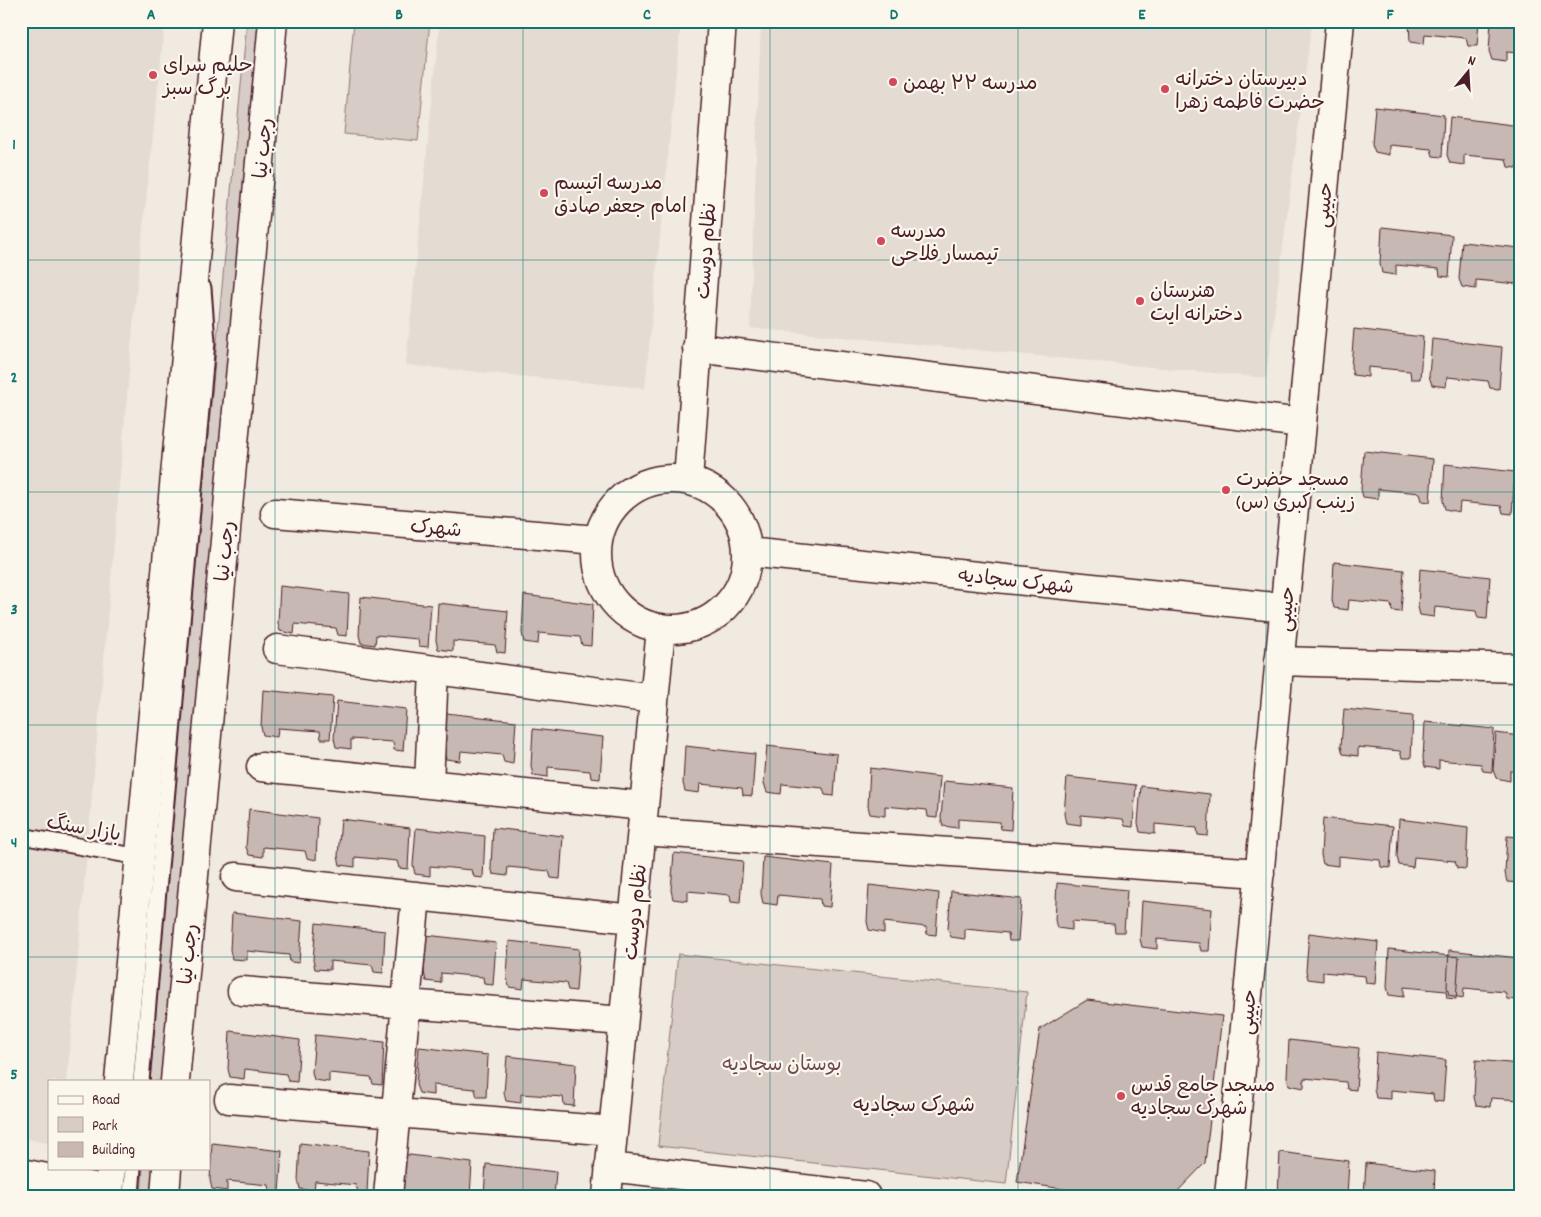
<svg xmlns="http://www.w3.org/2000/svg" width="1541" height="1217" font-family="Dekko,'Playpen Sans Arabic',sans-serif">
<style>
.built{fill:#e4dbd2}
.green{fill:#d8ccc6;stroke:#917678}
.building{fill:#c8b8b3;stroke:#4a1f2b}
.lines{fill:none;stroke-linecap:round;stroke-linejoin:round}
.lane-casing{stroke:#4a1f2b;stroke-width:19}
.street-casing{stroke:#4a1f2b;stroke-width:31}
.secondary-casing{stroke:#4a1f2b;stroke-width:31}
.lane{stroke:#fbf7ec;stroke-width:15}
.street{stroke:#fbf7ec;stroke-width:28}
.secondary{stroke:#fbf7ec;stroke-width:28}
.grid{fill:none;stroke:#0f766e;stroke-width:1;stroke-opacity:0.55}
.poi-dot{fill:#d1495b;stroke:#fbf7ec;stroke-width:2}
.labels{text-anchor:middle;stroke-width:4.5;stroke-linejoin:round;paint-order:stroke}
.poi-label{font-size:20px;fill:#4a1f2b;stroke:#fbf7ec;text-anchor:start}
.street-label{font-size:20px;fill:#4a1f2b;stroke:#fbf7ec}
.park-label{font-size:20px;fill:#6e4a52;stroke:#fbf7ec}
.neighbourhood-label{font-size:21px;fill:#4a1f2b;stroke:#fbf7ec}
.neatline{fill:none;stroke:#0f766e;stroke-width:2}
.grid-label{font-size:16px;text-anchor:middle;font-weight:bold;fill:#0f766e}
</style>
<rect width="100%" height="100%" fill="#f0eae0"/>
<filter id="ink" filterUnits="userSpaceOnUse"><feTurbulence type="fractalNoise" baseFrequency=".02" numOctaves="2"/><feDisplacementMap in="SourceGraphic" scale="10" xChannelSelector="R" yChannelSelector="G"/><feConvolveMatrix kernelMatrix="1 2 1 2 8 2 1 2 1" color-interpolation-filters="sRGB"/></filter>
<g filter="url(#ink)">
<path class="built" d="M21,21h144l-31,293 -67,767h-18v62l-28,-5z
M440,21h241l-36,367 -239,-23z
M761,21h551l-46,357 -516,-50z"/>
<path class="green" d="M247,21h17l-103,1060h-11l22,-262z
M354,21h76l-12,120 -74,-7z
M678,954l349,38 -21,192 -348,-38z
M143,1168h10l-3,28h-9z
M21,1186l56,10h-56z"/>
<path class="building" d="M1409,21h70l-2,25h-9l-2,-8 -41,-4 -1,10 -14,-2z
M1491,21h29v32l-14,-1v10l-14,-2 -3,-9z
M1375,107l69,8 -2,42 -9,-1 -2,-7 -42,-4v10l-14,-3 -3,-8z
M1450,117l70,9 -3,42 -9,-1 -2,-8 -42,-4v10l-14,-2 -3,-8z
M1382,227l70,8 -3,42 -9,-1 -1,-7 -43,-4v10l-14,-2 -2,-9z
M1462,242l58,6v43l-2,-7 -42,-4v9l-14,-2 -3,-8z
M1354,329l69,8 -3,42h-9l-1,-8 -42,-4v10l-15,-2 -2,-8z
M1432,339l70,8 -3,42 -9,-1 -2,-7 -41,-4 -1,10 -14,-2 -3,-9z
M1364,451l69,8 -3,43 -8,-1 -2,-8 -42,-4v10l-15,-2 -2,-8z
M1445,464l70,8 -3,42 -9,-1 -2,-7 -41,-4 -1,10 -14,-3 -2,-8z
M1334,562l70,8 -3,42 -9,-1 -1,-7 -42,-4 -1,10 -14,-2 -2,-8z
M1420,569l70,8 -3,42 -9,-1 -2,-7 -41,-4 -1,10 -14,-2 -2,-8z
M280,586l69,8 -2,42 -9,-1 -2,-7 -41,-4 -1,10 -14,-3 -2,-8z
M524,595l69,9 -2,42 -9,-1 -2,-8 -41,-4 -1,11 -14,-2 -2,-9z
M361,597l70,8 -3,42 -9,-1 -1,-7 -42,-4 -1,10 -14,-2 -2,-8z
M438,603l70,8 -3,42 -8,-1 -2,-7 -42,-4v10l-15,-2 -2,-9z
M263,690l70,7 -3,42h-9l-1,-8 -42,-3 -1,9 -14,-2 -2,-8z
M337,701l69,8 -3,42 -9,-1 -1,-8 -42,-3v10l-15,-2 -2,-9z
M1344,709l69,7 -2,42h-9l-2,-7 -42,-4v9l-15,-2 -2,-8z
M446,713l70,8 -3,43 -9,-2 -2,-7 -41,-4 -1,10 -14,-2 -2,-8z
M1425,722l69,7 -2,43 -9,-1 -2,-7 -42,-4v9l-14,-2 -2,-8z
M533,729l70,8 -3,42 -9,-1 -1,-7 -42,-4v10l-15,-2 -2,-9z
M1496,733l24,3v36l-10,-1v10l-14,-3 -3,-8z
M685,746l70,8 -3,42 -9,-1 -1,-7 -42,-4 -1,9 -14,-2 -2,-8z
M767,746l70,8 -3,42 -9,-1 -2,-7 -41,-4 -1,10 -14,-2 -3,-9z
M870,768l70,9 -3,41 -9,-1 -1,-7 -42,-4v10l-15,-2 -2,-8z
M1067,777l69,8 -3,42 -8,-1 -2,-7 -42,-4v10l-15,-2 -2,-9z
M944,781l69,7 -2,42 -10,-1 -1,-7 -42,-3v9l-15,-2 -2,-8z
M1141,786l69,8 -2,42 -10,-1 -1,-7 -42,-4v10l-15,-2 -2,-9z
M249,809l69,9 -2,42 -9,-2 -2,-7 -42,-4v10l-14,-2 -3,-8z
M1323,818l70,8 -3,42 -9,-1 -1,-7 -42,-4v10l-15,-2 -2,-9z
M341,819l69,9 -2,41 -9,-1 -2,-7 -42,-4v10l-15,-2 -2,-9z
M1399,819l69,9 -2,41 -9,-1 -2,-7 -41,-4 -1,10 -14,-2 -2,-9z
M416,828l69,8 -2,42 -9,-1 -2,-7 -42,-4v10l-15,-2 -2,-9z
M493,828l70,8 -3,43 -9,-1 -2,-7 -41,-4 -1,9 -14,-2 -2,-8z
M1507,836l13,1v46l-13,-1 -2,-9z
M674,853l69,8 -3,42 -9,-1 -1,-7 -42,-4v10l-15,-2 -2,-9z
M763,857l70,8 -3,42 -9,-1 -1,-7 -42,-4 -1,10 -14,-2 -2,-9z
M1057,883l70,7 -3,42h-9l-1,-8 -42,-3v9l-15,-2 -2,-8z
M869,885l70,8 -3,42 -9,-1 -1,-7 -42,-5v11l-15,-3 -2,-8z
M951,891l70,8 -3,42h-9l-1,-8 -43,-4v10l-14,-2 -3,-8z
M1142,901l70,8 -3,42h-8l-2,-8 -42,-4v10l-15,-2 -2,-8z
M232,913l70,8 -3,42 -9,-1 -1,-7 -42,-4v9l-15,-1 -2,-9z
M316,923l69,8 -2,42 -9,-1 -2,-7 -42,-4v9l-15,-1 -2,-9z
M1309,933l69,9 -3,42 -9,-1 -1,-7 -42,-4v9l-15,-2 -2,-8z
M426,935l70,8 -3,42 -9,-1 -1,-7 -42,-4v10l-15,-2 -2,-9z
M509,941l70,8 -3,42 -8,-1 -2,-7 -42,-4 -1,10 -14,-2 -2,-9z
M1389,949l70,8 -3,42 -9,-1 -1,-7 -42,-4v10l-15,-2 -2,-8z
M1449,950l69,8 -2,42 -9,-1 -2,-7 -41,-4 -1,10 -14,-3 -2,-8z
M1087,1000l135,16 -17,147 -32,33h-63l-93,-14 23,-153z
M230,1031l70,9 -3,42 -9,-1 -2,-7 -41,-5 -1,10 -14,-2 -2,-8z
M315,1035l69,7 -2,43 -9,-1 -2,-7 -42,-4v9l-15,-2 -2,-8z
M1289,1040l70,8 -3,42 -9,-1 -1,-7 -42,-4v10l-15,-3 -2,-8z
M419,1047l69,8 -2,42h-9l-2,-8 -42,-4v10l-14,-2 -3,-8z
M1376,1052l70,8 -3,42 -9,-1 -1,-7 -42,-4v9l-15,-1 -2,-9z
M507,1056l69,8 -2,42 -10,-1 -1,-8 -42,-3v9l-15,-2 -2,-8z
M1476,1060l44,4v36l-29,-2 -1,9 -14,-2 -2,-8z
M212,1143l70,8 -3,42 -9,-1 -1,-7 -42,-4v10l-15,-2 -2,-9z
M300,1143l69,8 -2,42 -9,-1 -2,-7 -41,-4 -1,10 -14,-2 -2,-9z
M1280,1152l69,9 -2,35 -53,-6v6h-16z
M402,1154l70,9 -2,33 -53,-4v4h-16z
M1366,1163l69,8 -1,25h-70z
M486,1164l70,8 -2,24h-70z"/>
<g class="lines">
<defs>
<path id="lane" d="M21,836l119,21
M141,1081l66,-739 -4,-54
M131,1196l2,-28"/>
<path id="street" d="M697,348l605,75
M597 554a75 75 0 1 1 150 0a75 75 0 1 1-150 0Z
M688,480l34,-459
M275,513l322,27
M747,552l538,56
M277,649l377,50
M1279,661l241,7
M261,767l383,39
M429,784l5,-114
M642,831l618,42
M236,877l397,42
M242,991l381,30
M229,1099l384,32
M609,1167l257,29
M21,1173l88,17
M388,1196l28,-300
M607,1196l54,-568
M1229,1196l111,-1175"/>
<path id="secondary" d="M119,1081l98,-1060
M175,1081l98,-1060
M109,1196l2,-28
M165,1196l2,-28"/>
</defs>
<use href="#lane" class="lane-casing"/>
<use href="#street" class="street-casing"/>
<use href="#secondary" class="secondary-casing"/>
<use href="#lane" class="lane"/>
<use href="#street" class="street"/>
<use href="#secondary" class="secondary"/>
</g>
</g>
<path class="grid" d="M275,21v1175M523,21v1175M770,21v1175M1018,21v1175M1266,21v1175M21,260h1499M21,492h1499M21,725h1499M21,957h1499"/>
<g class="poi-dot">
<circle cx="153" cy="75" r="5"/>
<circle cx="893" cy="82" r="5"/>
<circle cx="1165" cy="89" r="5"/>
<circle cx="544" cy="193" r="5"/>
<circle cx="881" cy="241" r="5"/>
<circle cx="1140" cy="301" r="5"/>
<circle cx="1226" cy="490" r="5"/>
<circle cx="1121" cy="1096" r="5"/>
</g>
<g class="labels">
<g class="poi-label">
<text x="163" y="71">حلیم سرای<tspan x="163" dy="23">برگ سبز</tspan></text>
<text x="1175" y="85">دبیرستان دخترانه<tspan x="1175" dy="23">حضرت فاطمه زهرا</tspan></text>
<text x="903" y="89">مدرسه ۲۲ بهمن</text>
<text x="554" y="189">مدرسه اتیسم<tspan x="554" dy="23">امام جعفر صادق</tspan></text>
<text x="891" y="237">مدرسه<tspan x="891" dy="23">تیمسار فلاحی</tspan></text>
<text x="1150" y="297">هنرستان<tspan x="1150" dy="23">دخترانه ایت</tspan></text>
<text x="1236" y="485">مسجد حضرت<tspan x="1236" dy="23">زینب کبری (س)</tspan></text>
<text x="1131" y="1091">مسجد جامع قدس<tspan x="1131" dy="23">شهرک سجادیه</tspan></text>
</g>
<g class="street-label">
<text transform="translate(262 148) rotate(-85)" y="7">رجب نیا</text>
<text transform="translate(1323 205) rotate(-85)" y="7">حبیبی</text>
<text transform="translate(705 251) rotate(-86)" y="7">نظام دوست</text>
<text transform="translate(436 527) rotate(5)" y="7">شهرک</text>
<text transform="translate(224 551) rotate(-85)" y="7">رجب نیا</text>
<text transform="translate(1016 580) rotate(6)" y="7">شهرک سجادیه</text>
<text transform="translate(1285 609) rotate(-85)" y="7">حبیبی</text>
<text transform="translate(84 827) rotate(10)" y="7">بازار سنگ</text>
<text transform="translate(634 912) rotate(-84)" y="7">نظام دوست</text>
<text transform="translate(187 954) rotate(-85)" y="7">رجب نیا</text>
<text transform="translate(1247 1012) rotate(-85)" y="7">حبیبی</text>
</g>
<g class="park-label">
<text x="782" y="1070">بوستان سجادیه</text>
</g>
<g class="neighbourhood-label">
<text x="914" y="1111">شهرک سجادیه</text>
</g>
</g>
<rect width="1541" height="1217" fill="none" stroke="#fbf7ec" stroke-width="55"/>
<rect x="48" y="1080" width="162" height="90" fill="#fbf7ec" stroke="#b4a19f"/>
<rect x="58" y="1096" width="25" height="8" fill="#fbf7ec" stroke="#b4a19f"/>
<text x="92" y="1104" font-size="15" fill="#4a1f2b">Road</text>
<rect x="58" y="1117" width="25" height="15" fill="#d8ccc6" stroke="#b4a19f"/>
<text x="92" y="1130" font-size="15" fill="#4a1f2b">Park</text>
<rect x="58" y="1142" width="25" height="15" fill="#c8b8b3" stroke="#b4a19f"/>
<text x="92" y="1154" font-size="15" fill="#4a1f2b">Building</text>
<g transform="translate(1468 72) rotate(18)" stroke="#fbf7ec" stroke-width="4" paint-order="stroke">
<path d="M0-4L9 19L0 12L-9 19Z" fill="#4a1f2b"/>
<text y="-8" font-size="14" font-weight="bold" text-anchor="middle" fill="#4a1f2b">N</text>
</g>
<rect x="28" y="28" width="1486" height="1162" class="neatline"/>
<g class="grid-label">
<text x="151" y="19">A</text>
<text x="399" y="19">B</text>
<text x="647" y="19">C</text>
<text x="894" y="19">D</text>
<text x="1142" y="19">E</text>
<text x="1390" y="19">F</text>
<text x="14" y="149">1</text>
<text x="14" y="382">2</text>
<text x="14" y="614">3</text>
<text x="14" y="847">4</text>
<text x="14" y="1079">5</text>
</g>
</svg>
